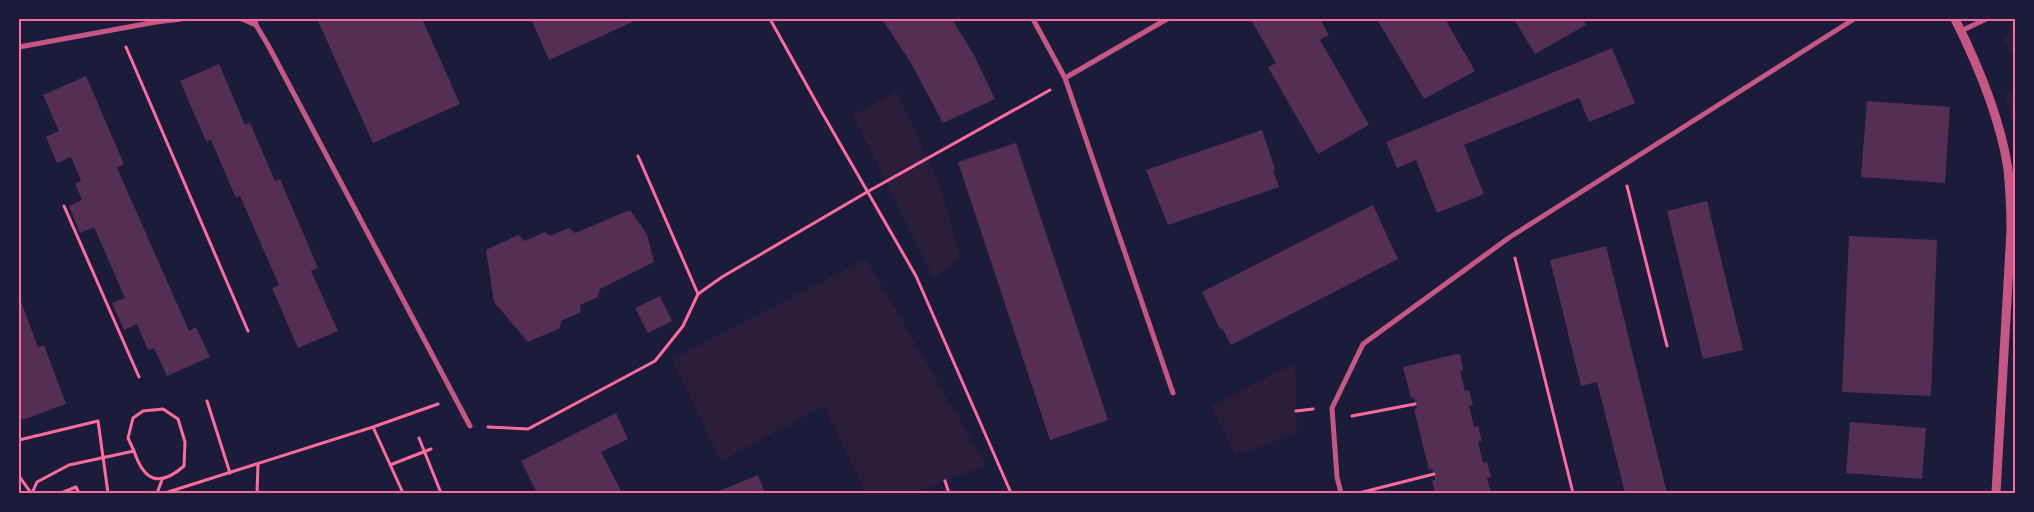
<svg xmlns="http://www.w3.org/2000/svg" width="2034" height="512" font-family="'Exo 2',sans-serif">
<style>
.green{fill:#2a1e3b}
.building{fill:#542f53}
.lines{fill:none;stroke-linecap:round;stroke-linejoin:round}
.path{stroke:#ff6b9d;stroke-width:3}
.minor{stroke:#c65784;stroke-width:5}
.tertiary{stroke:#c65784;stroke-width:9}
.neatline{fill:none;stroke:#ff6b9d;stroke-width:2}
</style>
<rect width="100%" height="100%" fill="#1b1b3a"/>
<path class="green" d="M2015,25v32l-12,-17z
M2015,90v37l-10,-33z
M896,91l42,89 23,78 -27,21 -81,-164z
M866,259l120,206 -70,28h-50l-42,-87 -103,55 -49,-102z
M1295,363l2,70 -62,23 -23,-50z"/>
<path class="building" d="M317,19h105l38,85 -87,39z
M531,19h108l-90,41z
M882,19h70l22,36 21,44 -52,24 -32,-60z
M1253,19h67l9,16 -9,5 49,85 -51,29 -50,-87 8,-4 -25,-43z
M1377,19h68l30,52 -51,28z
M1514,19h69l3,6 -51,29z
M1612,48l23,55 -46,19 -10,-24 -115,47 20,49 -47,19 -21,-53 -19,8 -11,-26z
M219,64l26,61 5,-2 25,58 5,-2 38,89 -7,3 27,60 -40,17 -26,-60 7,-3 -39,-89 -4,2 -25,-58 -5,1 -26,-60z
M86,76l38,88 -7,4 72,163 7,-4 14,30 -43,19 -13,-28 -6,2 -11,-26 -13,6 -12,-27 13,-5 -13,-30 -18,-41 -14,6 -11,-27 13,-6 -7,-16 6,-3 -10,-24 -14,6 -11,-26 13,-6 -16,-36z
M1867,101l83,6 -5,76 -84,-6z
M1262,130l13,39 -2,1 6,17 -111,38 -22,-55z
M1016,143l92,277 -58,20 -92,-278z
M1707,201l36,149 -40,9 -36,-148z
M1373,205l25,54 -167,86 -9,-17 -2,1 -18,-37z
M630,210l17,24 7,28 -54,27 -2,8 -18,8 1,7 -20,9 -1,7 -32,14 -34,-40 -8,-52 32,-15 7,6 20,-9 5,4 19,-8 6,5z
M1849,236l88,4 -6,156 -89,-4z
M1606,246l8,32 53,215h-42l-28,-111 -16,4 -31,-126z
M19,296l19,51 6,-2 22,59 -44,16 -3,-9z
M660,296l12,25 -24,12 -13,-25z
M1456,354v1l4,-1 3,16 -3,1 5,20 4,-1 4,15 -4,1 5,21 4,-1 4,15 -4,1 5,21 4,-1 4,15 -4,1 4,15h-56l-3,-12 3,-1 -1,-6 -2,-5 -3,1 -15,-61h3l-3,-12 -3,1 -8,-31z
M616,413l12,26 -27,13 21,41h-85l-16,-32z
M1850,422l76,6 -4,51 -76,-6z
M758,475l7,18h-51z"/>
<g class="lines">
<path class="path" d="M770,19l50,90 96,167 95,217
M126,47l122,284
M638,156l60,138
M1627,186l40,160
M64,206l75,171
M1515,258l58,235
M207,401l23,72
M1296,411l17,-2
M1352,416l63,-12
M373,427l30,66
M488,427l40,2 127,-68 28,-35 15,-32 24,-17 145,-85 183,-102
M419,438l22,55
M19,440l79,-19 10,72
M390,465l41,-16
M19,476l12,17
M945,481l4,12
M171,492l9,1
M32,493l5,-11 32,-17 65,-14 -6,-13 5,-20 10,-7 20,-2 15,10 7,23 -1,24c-25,22 -40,15 -50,-15
M61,493l15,-6 3,6
M157,493l5,-13
M165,493l208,-66 65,-23
M257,493l1,-29
M1359,493l75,-19"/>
<path class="minor" d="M242,19l14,6
M255,19l1,6 12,20 202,381
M1033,19l32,59 108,315
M1961,31l25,-12
M19,47l137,-25 25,-3
M1065,78l102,-59
M1341,493l-4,-16 -5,-69 31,-64 147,-107 344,-218"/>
<path class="tertiary" d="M1955,19c23,46 45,98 53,150 2,21 3,41 3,61l-15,263"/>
</g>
<rect width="2034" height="512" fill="none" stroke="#1b1b3a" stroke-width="40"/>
<rect x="20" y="20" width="1994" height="472" class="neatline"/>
</svg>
